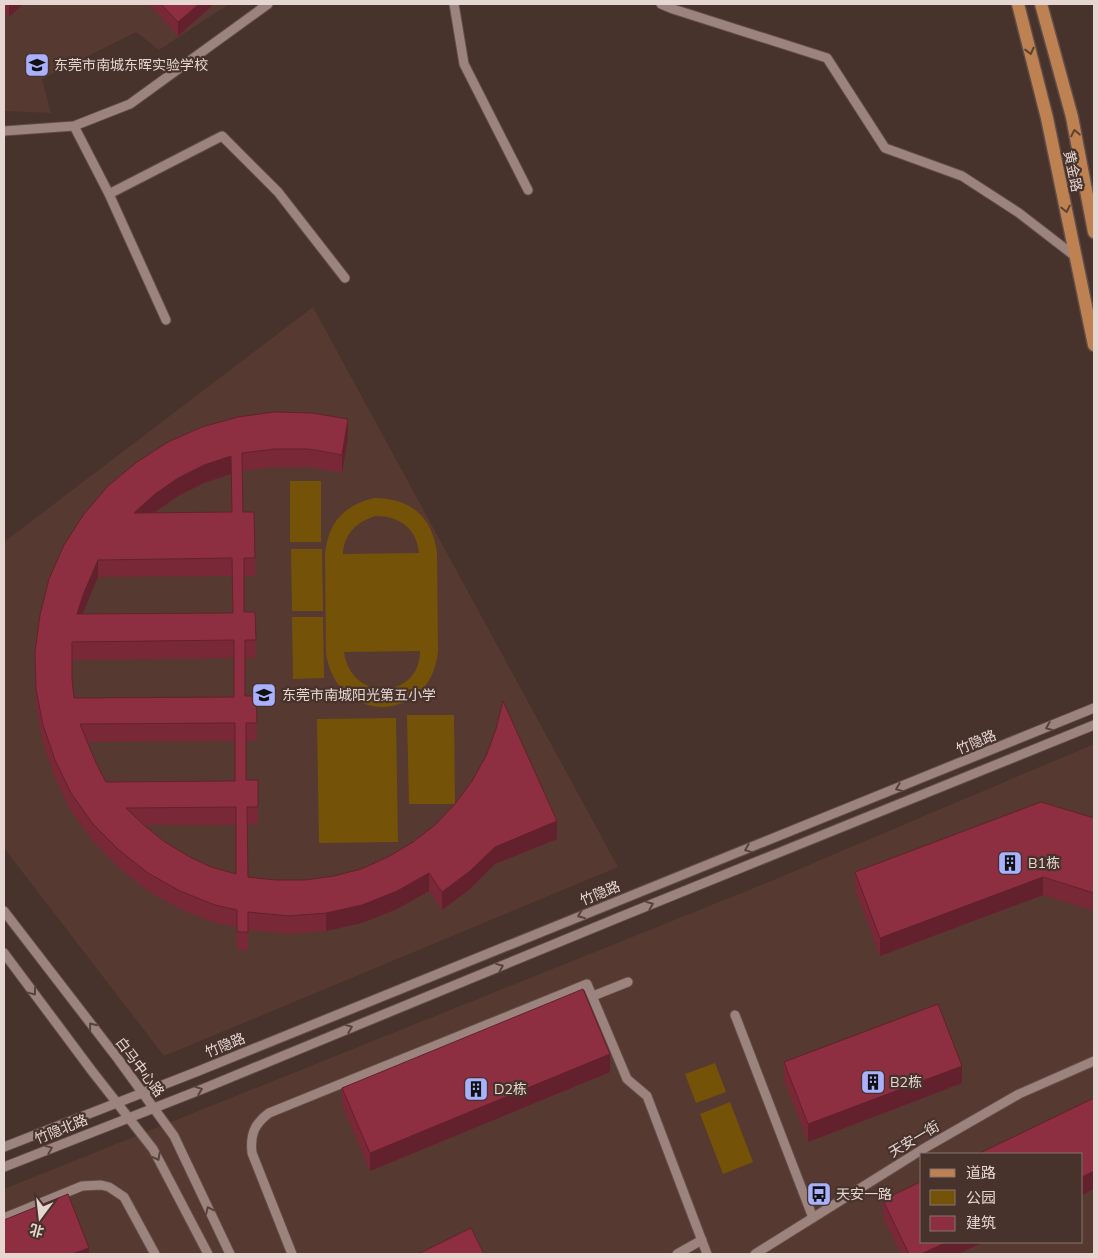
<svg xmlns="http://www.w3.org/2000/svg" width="1098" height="1258" font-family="Mulish,'Noto Sans SC',sans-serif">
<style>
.built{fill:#563931;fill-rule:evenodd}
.park{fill:#745308;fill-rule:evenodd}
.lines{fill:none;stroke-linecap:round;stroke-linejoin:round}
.minor-casing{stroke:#614e49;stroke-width:11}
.major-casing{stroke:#614e49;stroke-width:15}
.minor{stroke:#9d837d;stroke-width:9}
.major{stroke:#be8151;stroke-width:12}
.wall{fill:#792838;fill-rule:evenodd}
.shaded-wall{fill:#63212e}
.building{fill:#8d2f41;stroke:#63212e;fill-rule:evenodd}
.oneway{stroke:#5f4233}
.oneway2{stroke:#58423c}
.labels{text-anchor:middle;stroke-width:4.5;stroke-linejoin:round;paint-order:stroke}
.poi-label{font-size:14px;fill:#e5d6d2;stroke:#47322c;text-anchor:start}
.street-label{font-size:14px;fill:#e5d6d2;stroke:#47322c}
</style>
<rect width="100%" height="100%" fill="#47322c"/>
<path class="built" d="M4,4h225l-70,46 -23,-18 -94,47 9,34 -47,-2z
M313,307l305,560 -454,189 -160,-208v-306z
M1094,744v510h-1090v-65l755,-303zM922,1154h160v88h-160z"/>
<path class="park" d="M290,481h31v61h-31z
M374,498c36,0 58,18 63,54l1,100c-8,73 -102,73 -112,1l-1,-100c4,-31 18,-47 49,-55zM376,516c24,0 41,13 43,37l-76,1c1,-20 14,-33 33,-38zM420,651c0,49 -69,52 -76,1z
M291,549h31l1,62h-31z
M292,617h31l1,61 -31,1z
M407,715h47l1,89h-46z
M396,718l2,124 -79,1 -2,-124z
M715,1063l11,29 -30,11 -11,-29z
M730,1102l23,60 -30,12 -23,-60z"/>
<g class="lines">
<defs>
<path id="minor" d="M454,4l10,60 64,126
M661,4l12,5 154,49 58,90 77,28 57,37 57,44
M74,126l35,68 57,126
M4,131l70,-5 56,-22 138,-100
M109,194l113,-58 56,56 67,86
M4,911l114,148 56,77 56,118
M4,953l88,118 61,78 55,105
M593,996l35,-14
M735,1015l78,203
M4,1147l192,-75 898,-364
M4,1167l201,-79 415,-171 474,-192
M4,1218l78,-32 19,-1 8,2 15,10 31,57
M292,1254l-40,-101c-2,-18 2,-29 17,-40l318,-129 40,95 20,17 60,158
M677,1254l25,-14
M755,1254l168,-105 96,-55 75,-33"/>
<path id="major" d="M1018,4l29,114 47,227
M1041,4l31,113 22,115"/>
</defs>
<use href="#minor" class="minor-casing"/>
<use href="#major" class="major-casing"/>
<use href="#minor" class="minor"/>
<use href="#major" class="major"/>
</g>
<path class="wall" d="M4,4h19l-14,13 -5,-6z
M149,4h65l-36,32z
M348,437l-6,36 -33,-6h-34l-33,4 1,41 12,46v18h-11v36h11l1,46h-11v38h11l1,44 -11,1v39l12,27v17l-11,1 1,52 28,3h29l29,-4 223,-37 -62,25 -25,25 -28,21 -13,-19 -32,18 -35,14 -36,8 -37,3 -41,-4v20h-11v-23l-22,-4 -35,-14 -32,-18 -29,-23 -26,-27 -22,-30 -16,-33 -12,-35 -7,-37 -1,-54 102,-190zM231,474l1,38 -78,1 24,-17 26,-13zM232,576l1,37 -151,1 16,-37zM234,658v39l-160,1 -2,-16v-22zM235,741v40l-129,1 -10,-19 -9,-21zM144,825h92v49l-25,-7 -23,-11 -23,-14z
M1094,818v93l-51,-16 -163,61 -25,-66v-18z
M784,1062l178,21 -154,59 -24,-62z
M610,1072l-240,99 -28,-66v-17z
M883,1200l39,42h62l-26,12h-57l-18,-37z"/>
<path class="shaded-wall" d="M9,4h14l-14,13z
M199,4h15l-36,32v-14z
M348,419v18l-6,36v-18z
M231,456v18l-27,9 -26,13 -23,16 -21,19v-18l21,-19 23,-16 26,-13z
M98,560v17l-15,36 -6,19v-18l6,-19z
M557,821v18l-62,25 -25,25 -28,21v-18l53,-45z
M429,873v18l-32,18 -35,14 -36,8v-18z
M1043,877v18l-163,61v-18z
M610,1054v18l-240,99v-18z
M962,1066v17l-154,59v-18z
M1094,1171v18l-12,6v-18z
M947,1242h37l-26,12h-37z
M89,1248v6h-17z"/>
<path class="building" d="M161,4h38l-21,18z
M274,412l38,1 36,6 -6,36 -33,-6h-34l-33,4 1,59h11l1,46h-11v54h11l1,28h-11v56h11l1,27h-11v57h12v27h-11l1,70 28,3h29l29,-4 27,-7 27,-12 25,-15 22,-17 20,-21 17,-23 14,-25 10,-27 7,-28 54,120 -62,26 -25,24 -28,21 -13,-19 -32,18 -35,14 -36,8 -37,3 -41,-4v20h-11v-22l-22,-5 -35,-14 -32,-18 -29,-23 -26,-26 -22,-31 -16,-33 -12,-35 -7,-36 -1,-37 5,-37 9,-36 15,-34 20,-31 24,-28 29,-24 31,-20 34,-15 36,-10zM231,456l1,56 -98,1 21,-19 23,-16 26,-13zM232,558l1,55 -156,1 6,-19 15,-35zM234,640v57l-160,1 -2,-19v-37zM235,723v58l-129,1 -10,-19 -16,-39zM236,807v67l-25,-7 -23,-11 -23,-14 -20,-16 -19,-18z
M1041,802l53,16v75l-51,-16 -163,61 -25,-66z
M583,989l27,65 -240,99 -28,-65z
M938,1004l24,62 -154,58 -24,-62z
M1094,1098v73l-12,6v-23h-104z
M922,1181v61h25l-26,12h-12l-26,-54z
M68,1194l21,54 -17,6h-68v-34z
M471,1228l13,26h-66z"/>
<defs><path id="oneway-chevron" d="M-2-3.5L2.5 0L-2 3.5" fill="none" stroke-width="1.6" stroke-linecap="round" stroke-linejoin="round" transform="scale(1.25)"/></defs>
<g class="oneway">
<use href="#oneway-chevron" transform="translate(1030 51) rotate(76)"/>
<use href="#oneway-chevron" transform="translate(1075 133) rotate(-101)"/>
<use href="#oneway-chevron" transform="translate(1066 209) rotate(78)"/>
</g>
<g class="oneway2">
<use href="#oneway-chevron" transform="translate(1049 727) rotate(158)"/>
<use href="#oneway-chevron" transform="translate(899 788) rotate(158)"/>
<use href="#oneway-chevron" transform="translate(748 849) rotate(158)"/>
<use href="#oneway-chevron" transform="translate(650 905) rotate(-22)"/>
<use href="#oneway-chevron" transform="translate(581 915) rotate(158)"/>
<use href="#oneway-chevron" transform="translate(500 967) rotate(-22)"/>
<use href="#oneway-chevron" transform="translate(33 992) rotate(53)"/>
<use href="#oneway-chevron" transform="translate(92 1026) rotate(-128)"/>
<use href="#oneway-chevron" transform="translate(349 1028) rotate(-22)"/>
<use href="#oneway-chevron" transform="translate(199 1090) rotate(-21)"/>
<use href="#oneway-chevron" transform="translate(49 1149) rotate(-22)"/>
<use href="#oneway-chevron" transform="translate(157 1157) rotate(62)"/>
<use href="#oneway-chevron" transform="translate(209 1210) rotate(-115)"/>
</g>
<defs>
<symbol id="school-square" viewBox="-11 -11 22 22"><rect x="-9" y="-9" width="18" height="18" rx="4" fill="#a9b0fc" stroke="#47322c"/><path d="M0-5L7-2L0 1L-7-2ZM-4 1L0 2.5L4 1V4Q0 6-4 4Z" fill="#111"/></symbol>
<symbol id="building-square" viewBox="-11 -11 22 22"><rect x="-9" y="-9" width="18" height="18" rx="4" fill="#a9b0fc" stroke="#47322c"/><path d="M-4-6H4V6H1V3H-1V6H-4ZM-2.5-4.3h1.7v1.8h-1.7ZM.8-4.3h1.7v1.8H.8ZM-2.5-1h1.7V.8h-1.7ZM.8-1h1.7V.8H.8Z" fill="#111"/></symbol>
<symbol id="bus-square" viewBox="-11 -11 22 22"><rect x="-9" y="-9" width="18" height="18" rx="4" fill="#a9b0fc" stroke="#47322c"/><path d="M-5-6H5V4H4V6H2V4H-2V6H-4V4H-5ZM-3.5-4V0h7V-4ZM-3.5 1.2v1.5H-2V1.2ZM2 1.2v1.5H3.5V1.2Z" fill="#111"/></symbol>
</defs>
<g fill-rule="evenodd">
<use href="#school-square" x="23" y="51" width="28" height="28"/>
<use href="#school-square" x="250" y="681" width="28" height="28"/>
<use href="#building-square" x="996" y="849" width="28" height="28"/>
<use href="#building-square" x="859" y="1068" width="28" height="28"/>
<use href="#building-square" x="462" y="1075" width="28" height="28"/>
<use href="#bus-square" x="805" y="1180" width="28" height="28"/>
</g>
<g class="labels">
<g class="poi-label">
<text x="54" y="70">东莞市南城东晖实验学校</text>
<text x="282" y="700">东莞市南城阳光第五小学</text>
<text x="1028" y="868">B1栋</text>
<text x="890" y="1087">B2栋</text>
<text x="494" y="1094">D2栋</text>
<text x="836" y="1199">天安一路</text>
</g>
<g class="street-label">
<text transform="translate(1073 171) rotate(78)" y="5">黄金路</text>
<text transform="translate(976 742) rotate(-22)" y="5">竹隐路</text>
<text transform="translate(600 893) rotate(-22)" y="5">竹隐路</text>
<text transform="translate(225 1045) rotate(-22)" y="5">竹隐路</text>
<text transform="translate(140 1067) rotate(53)" y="5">白马中心路</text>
<text transform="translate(61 1129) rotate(-22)" y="5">竹隐北路</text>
<text transform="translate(914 1139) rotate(-31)" y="5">天安一街</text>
</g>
</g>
<rect width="1098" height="1258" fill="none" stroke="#e5d6d2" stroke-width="10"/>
<rect x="920" y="1153" width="162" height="90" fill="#47322c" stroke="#86746e"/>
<rect x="930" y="1169" width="25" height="8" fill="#be8151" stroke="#86746e"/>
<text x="966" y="1178" font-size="15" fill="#e5d6d2">道路</text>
<rect x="930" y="1190" width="25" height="15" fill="#745308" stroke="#86746e"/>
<text x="966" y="1203" font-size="15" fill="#e5d6d2">公园</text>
<rect x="930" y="1216" width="25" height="15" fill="#8d2f41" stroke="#86746e"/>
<text x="966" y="1228" font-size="15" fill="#e5d6d2">建筑</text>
<g transform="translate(40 1218) rotate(195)" stroke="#47322c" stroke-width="4" paint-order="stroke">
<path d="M0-4L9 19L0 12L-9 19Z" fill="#e5d6d2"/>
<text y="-8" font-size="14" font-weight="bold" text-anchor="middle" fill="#e5d6d2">北</text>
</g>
</svg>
